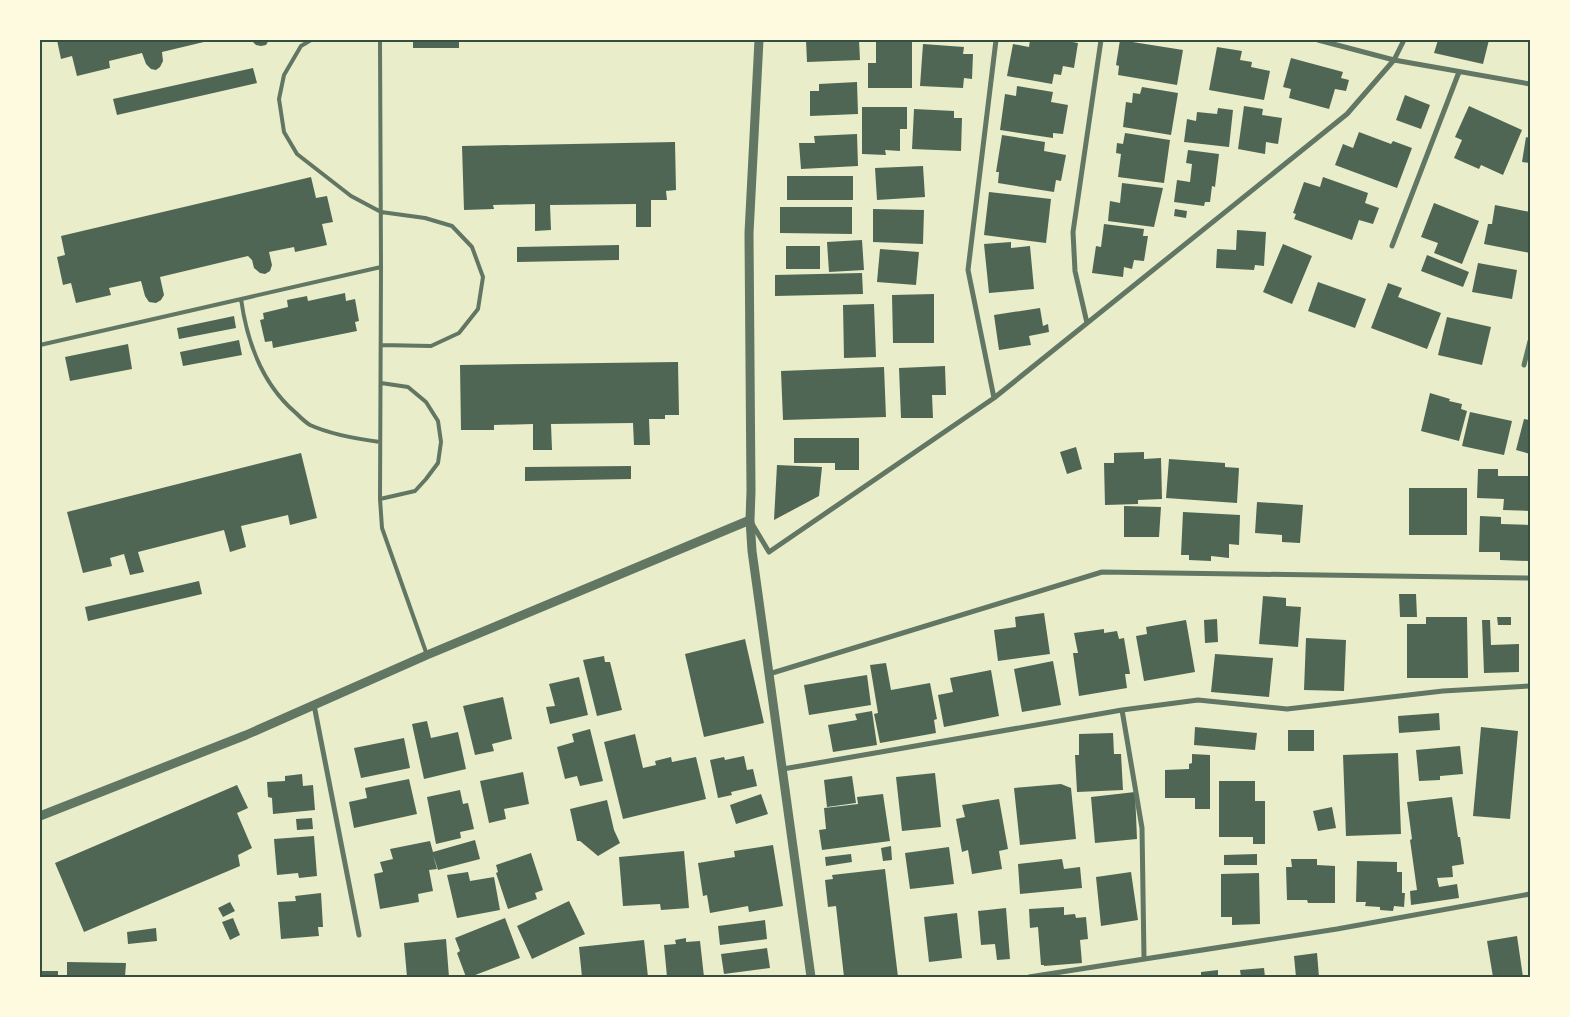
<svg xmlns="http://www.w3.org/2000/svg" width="1570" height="1017" font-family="'Zilla Slab',serif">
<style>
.building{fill:#4f6655}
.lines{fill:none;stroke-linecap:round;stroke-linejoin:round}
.service{stroke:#617663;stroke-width:4}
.minor{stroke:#617663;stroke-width:5}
.tertiary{stroke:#617663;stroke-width:9}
.neatline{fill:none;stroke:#344e41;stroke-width:2}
</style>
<rect width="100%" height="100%" fill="#e9edc9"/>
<path class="building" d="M57,40h151v1l-46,11 1,9 -3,6 -4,3 -5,-1 -5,-5 -4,-11 -33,8 1,7 -33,8 -5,-20 -11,3z
M251,40h18l-3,5 -5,1 -5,-1z
M413,40h46v8h-46z
M806,40h53l1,20 -53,2z
M876,40h36v48h-44v-25h8z
M1030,40h32l16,3 -4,25 -11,-2 -2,9 -7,-1 -2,10 -45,-8 6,-32 16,3z
M1120,40l63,10 -6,35 -59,-10 1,-9 -3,-1z
M1438,40h51l-6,24 -49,-11z
M923,44l41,3 -1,7h10l-1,25 -8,-1 -1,10 -43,-2z
M1217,47l25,4 -2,9 12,2 -1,5 19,4 -6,29 -55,-10z
M1291,58l52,14 -2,6 8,2 -3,11 -11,-2 -6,20 -40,-11 2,-9 -8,-2z
M253,68l4,15 -140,32 -4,-16z
M857,82l1,32 -48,2v-25h9v-7z
M1017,86l36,6 -2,10 17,3 -5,29 -10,-1v5l-53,-8 5,-36 11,2z
M1142,87l36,6 -7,42 -48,-8 3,-25 6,1 1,-10 7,1z
M1405,95l25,10 -9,24 -25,-9z
M1244,106l19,3 -1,6 20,3 -4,26 -12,-2 -1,12 -27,-5z
M1469,106l53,24 -19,45 -22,-10 -2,4 -25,-11 8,-18 -7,-3z
M862,107h45v22h-7v22l-15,-1 1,5 -24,-1z
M1218,108l15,2 -4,37 -45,-5 3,-23 9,2 1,-9 20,2z
M914,109l40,2v7h8l-1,33 -49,-2z
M1359,132l32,12 2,-3 19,7 -15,40 -62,-23 8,-21 10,4z
M1125,133l45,7 -6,43 -46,-6 3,-23 -5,-1 1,-10 6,1z
M857,134l1,32 -57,3 -2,-26h16l-1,-7z
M1002,135l43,7 -1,9 22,4 -5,26 -5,-1 -2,12 -56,-9 1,-11h-3z
M1526,137l4,1v25l-8,-1z
M675,142l1,48 -10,1 1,9h-16v27h-15v-23l-86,1 1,25 -16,1v-27l-42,1 1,4 -30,1 -2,-64z
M1188,150l31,4 -4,33 -3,-1 -2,16h-5l-1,4 -30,-4 3,-22 13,2 2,-18 -6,-1z
M923,166l2,31 -48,3 -2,-32z
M787,176h66v24h-66z
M311,177l5,21 11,-2 6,26 -11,2 5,21 -32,7 -1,-5 -25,5 3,13 -2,6 -5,3 -5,-1 -6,-5 -2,-8 -4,-4 -88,21 4,18 -3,5 -5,3 -7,-1 -4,-6 -4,-15 -32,7 2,7 -35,8 -5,-20 -8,2 -6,-28 8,-2 -4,-19z
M1323,177l45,16 -3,10 14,5 -6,16 -14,-4 -7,20 -58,-21 2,-5 -3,-1 11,-31 16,5z
M1122,183l41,5 -9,39 -46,-6 2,-20 10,2z
M989,192l62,7 -5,44 -62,-8z
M1434,203l45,18 -17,43 -28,-11 4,-10 -17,-6z
M1495,205l35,7v41l-46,-9 4,-20h4z
M780,207h72v27l-72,-1z
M873,209l51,1 -1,34 -50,-2z
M1175,209l12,2 -1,7 -12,-2z
M1104,224l40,5 -1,7h5l-4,25 -10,-1 -2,9 -8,-2 -1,10 -31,-4 4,-27 5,1z
M1237,230l29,2 -2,34 -9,-1 -1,5 -38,-2 1,-19 19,1z
M862,240l2,30 -35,2 -2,-30z
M1011,242v6l19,-2 4,43 -45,4 -5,-49z
M1283,244l29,12 -20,48 -29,-12z
M619,245v15l-102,2v-15z
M786,246h34v23h-34z
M880,249l39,3 -3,33 -39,-3z
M1427,255l42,17 -6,15 -42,-16z
M1478,263l39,7 -5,29 -40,-7z
M862,273l1,21 -88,2v-21z
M1318,282l48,17 -11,29 -47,-17z
M1388,283l14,5 -4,9 43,16 -14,36 -56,-21z
M345,293l1,8 9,-2 4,22 -4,1 2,9 -84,17 -1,-7 -7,1 -5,-22 4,-1 -1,-6 25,-6 -1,-7 20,-4 1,5z
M934,294v49h-41l-1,-48z
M874,304l2,53 -32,1 -1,-53z
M1040,308l3,18 5,-2 1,8 -20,4 2,9 -32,5 -5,-35z
M234,316l2,12 -57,11 -2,-11z
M1447,317l44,10 -9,38 -44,-10z
M239,340l3,15 -59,11 -3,-14z
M128,344l4,25 -62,12 -5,-24z
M678,362l1,53h-14v4h-16l1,26h-16l-1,-22 -82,1 1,26h-19v-26l-39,1v5h-33l-1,-65z
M945,366l1,29h-14l1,23h-32l-2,-50z
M884,367l2,50 -103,3 -2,-49z
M1430,393l20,6 -1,2 13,3 -1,5 6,2 -8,30 -38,-10z
M1470,412l42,9 -8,34 -42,-9z
M1524,419l6,1v34l-14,-4z
M794,438h65v32h-24v-7h-41z
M1076,447l6,22 -15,5 -7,-22z
M1144,452v7l17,-1 1,41 -24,1v4l-33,1 -1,-42h10v-10z
M301,453l16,65 -27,7 -2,-10 -47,11 5,21 -16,5 -6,-22 -86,22 6,20 -14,3 -6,-21 -14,4 2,8 -29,7 -16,-61z
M1169,459l56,4v4l14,1 -2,35 -71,-5z
M777,465l45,2 -3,29 -45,24z
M631,466v13l-106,2v-14z
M1478,469h20v7h31l1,35 -27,-1 1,-11 -27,-1z
M1409,488h58v47h-58z
M1257,502l46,3 -3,38 -18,-1v-7l-27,-2z
M1124,506l37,1 -2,30h-35z
M1183,512l57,3 -1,30 -10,-1v14l-18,-2v5l-22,-1v-5h-8z
M1480,516l21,1v7l29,1v27h-1l-1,9 -28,-1v-8h-21z
M199,581l3,13 -114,27 -3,-14z
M1399,594h17l1,23h-17z
M1263,596l23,2v8l15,1 -3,40 -39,-3z
M1044,613l6,41 -52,7 -4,-31 22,-3 -1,-10z
M1426,617h41l1,61h-61v-54h19z
M1497,617h14v8h-13z
M1217,619l1,23 -13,1 -1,-23z
M1186,620l9,52 -51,9 -8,-45 11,-2 -1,-7z
M1482,620h8l1,25 28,-1v28l-35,1z
M1104,629v4l13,-2 2,8 5,-1 6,36h-5l2,14 -48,8 -6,-43h5l-4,-20z
M1306,638l40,2 -2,51 -40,-1z
M745,639l19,84 -60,14 -19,-83z
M1215,654l58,4 -4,39 -58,-5z
M604,656l1,6h5l12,48 -25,6 -14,-56z
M1053,661l8,44 -39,7 -8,-43z
M886,663l5,27 39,-7 7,36 -3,1 2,13 -56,10 -6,-29 4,-1 -8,-48z
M991,670l8,46 -55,11 -6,-32 15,-3 -3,-14z
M867,675l4,30 -62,10 -5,-30z
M579,677l9,38 -38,9 -4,-17 9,-1 -6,-22z
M503,697l9,42 -20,5 2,7 -19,4 -12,-49z
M872,711l5,34 -44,7 -5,-27 29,-5 -2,-6z
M1439,713l1,17 -41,3 -1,-17z
M427,721l4,17 27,-6 8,37 -42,10 -12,-55z
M1195,727l62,6 -2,17 -61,-5z
M1481,727l37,4 -8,88 -37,-3z
M590,729l13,52 -23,5 -3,-10 -12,3 -8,-32 17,-5 -2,-8z
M1288,730h26v21h-26z
M1113,733l1,21h7l2,36 -46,2 -2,-37h4v-21z
M635,734l8,34 13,-3 -1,-4 16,-4 1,5 24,-5 10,42 -83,20 -19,-77z
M404,738l6,30 -49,10 -7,-30z
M1460,746l3,28 -23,2v4l-21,1 -3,-31z
M1398,753l3,81 -55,2 -3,-81z
M1192,754l18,1v54h-15v-11h-30v-28l24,-1v-5l3,-1z
M744,756l3,14 6,-1 4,17 -26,6 1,3 -14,3 -8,-38 14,-3 1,3z
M523,772l6,32 -25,5 2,10 -17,4 -9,-42z
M935,773l6,54 -39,4 -6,-54z
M302,774l1,12 10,-1 2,25 -42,4 -1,-16 -4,-1 -1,-15 18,-1v-5z
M852,776l4,27 -29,4 -3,-27z
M409,779l8,35 -63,14 -5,-26 18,-4 -2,-10z
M1219,781h36v20h10v43h-12v-7h-34z
M1061,784l10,4 5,51 -56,6 -6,-57z
M237,785l11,23 -11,5 15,35 -14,7 2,11 -156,66 -29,-69z
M460,790l3,14 5,-1 6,26 -14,3 1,6 -25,6 -9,-47z
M1135,792l2,47 -42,4 -4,-46z
M761,794l7,20 -32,10 -6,-19z
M883,794l7,47 -68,9 -3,-20 7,-1 -2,-21 34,-4 -1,-7z
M1452,797l6,40h2l4,27 -12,2 1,11 -16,1 2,9 18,-3 2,14 -48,7 -1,-14 7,-1 -7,-50 2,-1 -5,-37z
M999,799l9,50 -9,2 3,18 -30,5 -4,-24 -6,2 -6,-33 9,-2 -3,-12z
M607,800l7,30 6,13 -22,13 -18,-15h-3l-7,-32z
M1332,807l4,21 -18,3 -5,-20z
M312,818l1,11 -16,1 -1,-11z
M314,836l3,40 -18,2 -1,-5 -21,2 -3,-36z
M475,840l5,19 -42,11 -5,-15 4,14 -8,1 4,21 -15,3 1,8 -39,7 -6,-35 9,-2 -3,-10 13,-3 -3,-10 40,-8 3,11z
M773,845l10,61 -34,6 -1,-6 -38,7 -3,-18 -4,1 -5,-33 37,-6 -1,-6z
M891,846l1,14 -9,1 -2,-13z
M949,847l5,37 -44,5 -5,-36z
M684,851l5,57 -28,2 -1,-6 -37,2 -4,-49z
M531,853l12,37 -8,3 2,6 -29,10 -12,-36 2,-1 -2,-7z
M851,854l1,8 -26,4 -1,-9z
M1257,854v11h-33v-10z
M1062,859l2,10 16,-2 2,21 -62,6 -2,-30z
M1291,859h26v6l18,1v37h-27l-1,-3h-20l-1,-33h6z
M1357,861l40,1v10h5v21h3l-1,14 -10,-1 -1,5 -13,-1v-3l-15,-1 1,-4h-10z
M885,869l13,108h-54l-8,-71 -8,1 -3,-27 8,-1 -1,-4z
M468,872l2,9 24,-4 6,33 -43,8 -10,-43z
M1131,872l7,48 -37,6 -5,-49z
M1259,873l1,51 -28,1v-8h-11v-43z
M321,893l2,34h-5l1,9 -38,3 -3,-37 18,-1 -1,-5z
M569,901l16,33 -53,25 -15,-33z
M230,902l5,9 -12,6 -5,-9z
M1064,907v8l11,-1 1,4 10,-1 2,22 -8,1 2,23 -38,3v-1h-3l-3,-38 -8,1 -1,-19z
M1006,908l4,51 -13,1 -2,-16 -14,1 -3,-34z
M957,913l5,45 -33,4 -5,-45z
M233,918l7,17 -10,5 -8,-18z
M505,918l15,40 -50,19h-4l-9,-24 3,-2 -5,-13z
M765,920l2,19 -47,6 -2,-19z
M156,928l1,13 -29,3 -1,-12z
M1517,936l6,41h-30l-6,-36z
M686,938v4l14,-1 4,36h-37l-3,-32 12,-1 -1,-4z
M446,939l3,38h-42l-3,-34z
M644,940l4,37h-66l-3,-30z
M767,948l3,20 -46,6 -3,-20z
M1317,953l2,24h-23l-2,-21z
M67,962l59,1 -1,14h-58z
M1264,968l1,9h-24l-1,-7z
M1218,970v7h-17v-5z
M40,971h18v6h-18z"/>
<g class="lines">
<path class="service" d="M311,40l-10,6 -17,29 -5,24 5,33 13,22 54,42 30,16 44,6 27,8 20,21 11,30 -5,32 -19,24 -28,13 -50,-1
M380,40l1,227 -1,232 2,29 45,127
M241,299c6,43 21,85 55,114 4,4 9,9 14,12 22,10 47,14 70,17
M40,345l341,-78
M380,499l35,-8 11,-12 12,-16 3,-21 -3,-21 -12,-19 -18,-15 -27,-4"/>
<path class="minor" d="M1318,40l76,20 136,24
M1392,246l67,-174
M1087,323l-12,-52 -2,-39 28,-192
M1524,365l6,-24
M994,398l-26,-128 28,-230
M751,522l18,30 225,-154 353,-284 47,-54 10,-20
M769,674l333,-102 428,6
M314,705l45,230
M1122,710l20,118 2,130
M783,769l339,-59 76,-10 89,9 156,-18 87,-5
M1029,977l308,-48 193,-35"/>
<path class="tertiary" d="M759,40l-10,193 2,258 -1,29 2,31 59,426
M40,816l206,-81 181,-80 323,-135"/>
</g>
<rect width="1570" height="1017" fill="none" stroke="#fefae0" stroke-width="82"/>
<rect x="41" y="41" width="1488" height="935" class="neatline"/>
</svg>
